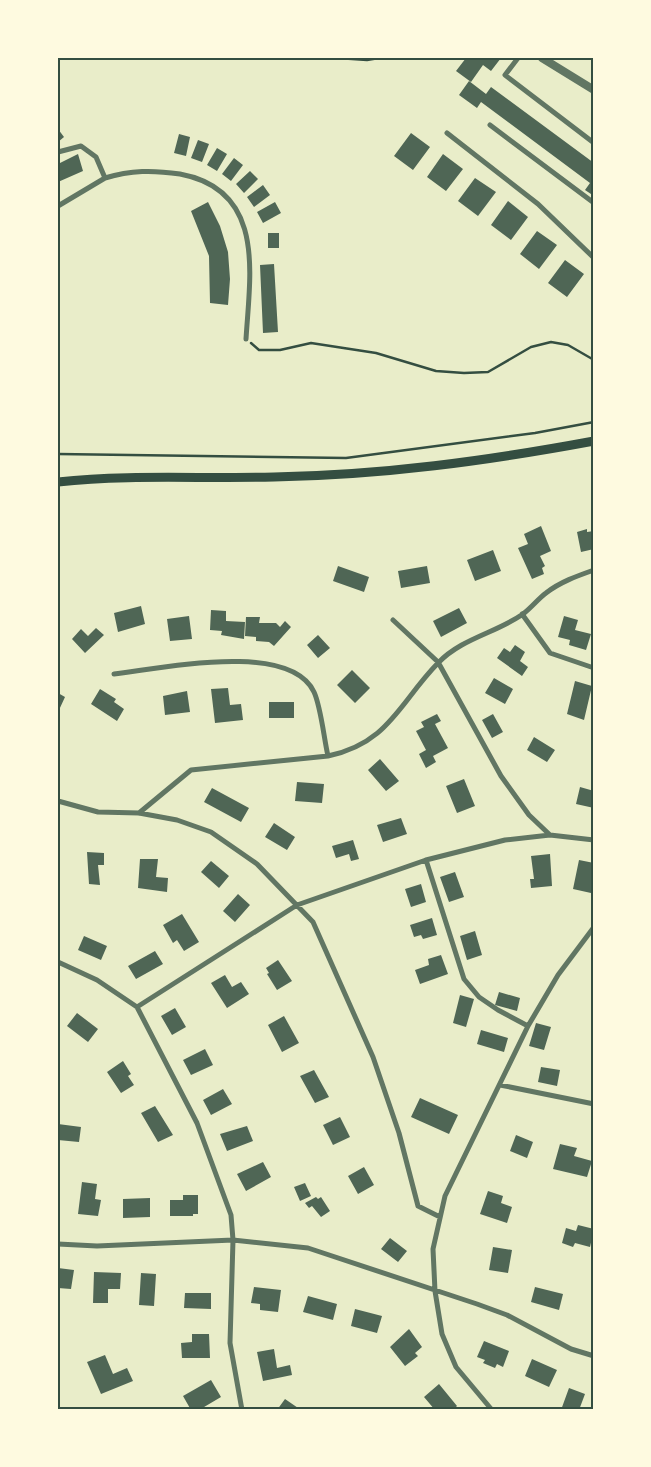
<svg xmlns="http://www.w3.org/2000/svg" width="651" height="1467" font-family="'Archivo Narrow',sans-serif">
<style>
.building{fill:#4f6655}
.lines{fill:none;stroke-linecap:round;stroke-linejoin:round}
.path{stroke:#344e41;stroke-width:2.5}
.minor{stroke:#617663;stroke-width:5}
.tertiary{stroke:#617663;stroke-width:8}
.secondary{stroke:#344e41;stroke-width:9}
.neatline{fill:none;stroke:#344e41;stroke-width:2}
</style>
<rect width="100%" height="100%" fill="#e9edc9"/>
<path class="building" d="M466,58l11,1 24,-1 -10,13 -8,-6 -12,17 -15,-11z
M469,81l17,13 5,-7 103,76v33l-9,-6 5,-7 -109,-81 -4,6 -18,-13z
M58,129l6,8 -6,5z
M411,133l19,14 -17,23 -19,-14z
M179,134l11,3 -4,19 -12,-3z
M198,140l11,4 -7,18 -11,-4z
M217,148l10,6 -10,17 -10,-6z
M78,154l5,17 -25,11v-18z
M443,154l20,15 -17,22 -19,-14z
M234,158l9,7 -12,16 -9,-7z
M250,171l8,8 -14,14 -8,-9z
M475,178l21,14 -18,24 -20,-15z
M263,185l7,10 -16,12 -7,-10z
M508,201l20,16 -17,23 -20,-15z
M208,202l12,24 8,26 2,27 -2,26 -18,-2 -1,-47 -18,-45z
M275,202l6,11 -18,10 -6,-11z
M537,231l20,14 -18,24 -19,-15z
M268,233h11v15h-11z
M565,260l19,14 -17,23 -19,-14z
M274,264l4,68 -15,1 -3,-68z
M541,526l10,25 -11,5 5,10 -3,2 2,6 -12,5 -14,-31 10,-4 -4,-10z
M587,529v3l7,-1v18l-13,3 -4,-20z
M493,550l8,21 -26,10 -8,-21z
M338,566l31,11 -5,15 -31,-11z
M427,566l3,17 -29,5 -3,-17z
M141,606l4,18 -27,8 -4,-19z
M459,608l8,15 -26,14 -8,-16z
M211,610l15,1v10l19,1 -1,17 -23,-4 1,-4 -12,-1z
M189,616l3,23 -22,2 -3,-22z
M564,616l14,4 -3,10 16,4 -5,16 -17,-5 1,-5 -12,-3z
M246,617h14l-1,6h17l4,4 5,-6 6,6 -17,19 -5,-4 -13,-1v-4l-11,-1z
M96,628l8,7 -19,18 -13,-14 9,-10 7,7z
M318,635l12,13 -12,10 -11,-13z
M515,645l10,7 -5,9 8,6 -6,9 -25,-18 7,-10 6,4z
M352,670l18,18 -15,15 -18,-18z
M494,678l19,11 -8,15 -20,-11z
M575,681l17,5 -8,34 -17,-6z
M228,688l2,17 11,-1 2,16 -28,3 -4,-34z
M100,689l16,10 -2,3 10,7 -7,12 -26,-17z
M187,691l3,21 -25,3 -2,-19z
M58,693l7,4 -6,13 -1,-1z
M269,702h25v16h-25z
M437,714l4,7 -6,3 13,24 -15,8 3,6 -10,6 -7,-14 7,-4 -10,-19 8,-4 -3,-5z
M493,714l10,18 -11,6 -10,-18z
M534,737l21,13 -8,12 -20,-12z
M380,759l19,22 -13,10 -18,-21z
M464,779l11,27 -18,7 -11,-27z
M297,782l27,2 -2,19 -27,-2z
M580,787l14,4v17l-18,-4z
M212,788l37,20 -8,14 -37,-20z
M401,818l6,16 -24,8 -6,-17z
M274,823l21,14 -8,13 -22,-13z
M353,840l6,19 -8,2 -2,-7 -13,4 -4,-12z
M87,852l17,1v12h-6l2,20 -11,-1z
M550,854l2,32 -21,2 -1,-9h4l-3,-23z
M140,859h18l-2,18 12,1 -1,14 -29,-4z
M579,860l15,3v24l-2,-1 -1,7 -18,-4z
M211,861l18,15 -10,12 -18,-16z
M455,872l9,25 -15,5 -9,-25z
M421,884l5,18 -15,5 -6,-18z
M238,894l12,11 -15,17 -12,-11z
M182,914l17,28 -15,9 -7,-11 -4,3 -10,-18z
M432,918l5,17 -14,4 -2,-4 -7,2 -4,-12z
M475,931l7,24 -15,5 -7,-24z
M84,936l23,10 -6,14 -23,-10z
M155,951l8,13 -27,15 -8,-13z
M441,955l7,19 -28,10 -5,-14 14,-5 -1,-6z
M278,960l14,21 -15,9 -10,-16 2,-1 -3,-5z
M225,975l7,12 9,-5 8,12 -22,14 -16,-25z
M499,992l21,6 -3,13 -22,-6z
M460,995l14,4 -8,28 -13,-4z
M175,1008l11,19 -14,8 -11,-19z
M77,1013l21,16 -10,13 -21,-16z
M284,1016l15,27 -17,9 -14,-27z
M536,1023l15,4 -7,23 -15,-4z
M481,1030l27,8 -4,14 -27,-8z
M205,1049l8,16 -22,10 -8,-15z
M123,1061l8,13 -3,2 6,9 -13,8 -14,-21z
M541,1067l19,3 -3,16 -19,-4z
M314,1070l15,27 -14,6 -15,-27z
M223,1089l9,15 -21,11 -8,-15z
M420,1098l38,17 -9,19 -38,-17z
M155,1106l18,29 -15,7 -17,-29z
M340,1117l10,20 -17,8 -10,-20z
M58,1124l23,3 -2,15 -21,-2z
M247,1126l6,15 -26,10 -7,-17z
M516,1135l17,7 -6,16 -17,-7z
M560,1144l17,4 -3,8 18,5 -5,16 -34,-8z
M263,1162l8,15 -25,14 -9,-17z
M364,1167l10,18 -16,9 -10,-18z
M82,1182l15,2 -2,15 6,1 -3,16 -20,-2z
M305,1183l6,13 -11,5 -6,-14z
M488,1191l15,5 -2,7 11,4 -5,16 -27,-9z
M183,1195h15v19h-5v2h-23v-16h13z
M316,1197l2,2 3,-2 9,14 -9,6 -9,-11 -3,2 -4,-5z
M150,1198v19l-27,1v-19z
M578,1225l16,4 -4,18 -15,-4 -2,4 -11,-4 4,-15 10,3z
M390,1238l17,13 -9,11 -17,-13z
M493,1247l19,3 -4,23 -19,-3z
M58,1268l16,2 -3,19 -13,-1z
M94,1272l27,1 -1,16h-12v14h-15z
M141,1273l15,1 -2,32 -15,-1z
M254,1287l27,3 -3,22 -18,-2v-6l-9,-1z
M535,1287l28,7 -4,16 -28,-8z
M185,1293h26v16l-27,-1z
M308,1296l29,8 -4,16 -30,-8z
M355,1309l27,7 -5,17 -26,-7z
M409,1329l13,18 -7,6 3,3 -13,10 -15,-19z
M192,1334h17l1,24h-28l-1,-15 11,-1z
M484,1341l25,10 -6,16 -6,-3 -2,4 -12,-5 2,-3 -8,-3z
M274,1349l3,19 13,-3 2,10 -29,6 -6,-29z
M105,1355l8,19 14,-6 6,13 -32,13 -14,-32z
M532,1359l25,11 -8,17 -24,-11z
M211,1380l10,17 -22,13h-8l-8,-14z
M439,1384l18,22 -4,4h-18l-11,-13z
M569,1388l16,6 -6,16h-18z
M285,1399l16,11h-24z"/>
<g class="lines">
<path class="path" d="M312,58h11
M337,58l30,2 12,-2
M251,343l8,7h21l31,-7 65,10 60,18 28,2 24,-1 43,-25 20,-5 17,3 26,15
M58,454l288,4 189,-25 59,-11"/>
<path class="minor" d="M518,58l-13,17 89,68
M490,125l104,78
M447,133l91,71 56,54
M58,152l23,-6 15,11 9,21 -47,28
M105,178c26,-8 48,-8 75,-4 86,16 70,100 66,165
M522,614l28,39 44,15
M393,620l45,42 63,114 28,39 21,20
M114,674c45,-5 175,-34 200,18 7,15 10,47 14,64
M58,801l40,11 41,1 38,7 34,12 46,32 56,58 60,135 26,76 19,73 22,11
M139,813l52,-43 137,-14c61,-13 71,-53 110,-93 24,-25 58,-30 85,-49 8,-6 15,-15 23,-21 14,-11 31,-17 48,-23
M426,860l38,119 15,18 19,13 30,16
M58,962l39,18 40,27 60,116 34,92 2,25 -3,103 12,67
M137,1007l160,-102 129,-45 79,-20 45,-5 44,5
M500,1085l94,19
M58,1244l39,2 136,-6 75,8 169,56 30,11 64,34 23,7
M492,1410l-36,-43 -14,-33 -7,-43 -2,-42 12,-53 83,-170 30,-51 36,-48"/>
<path class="tertiary" d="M542,58l52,32"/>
<path class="secondary" d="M58,482c71,-8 144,-3 216,-5 109,-2 212,-16 320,-36"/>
</g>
<rect width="651" height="1467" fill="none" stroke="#fefae0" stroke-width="118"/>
<rect x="59" y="59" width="533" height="1349" class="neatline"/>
</svg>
